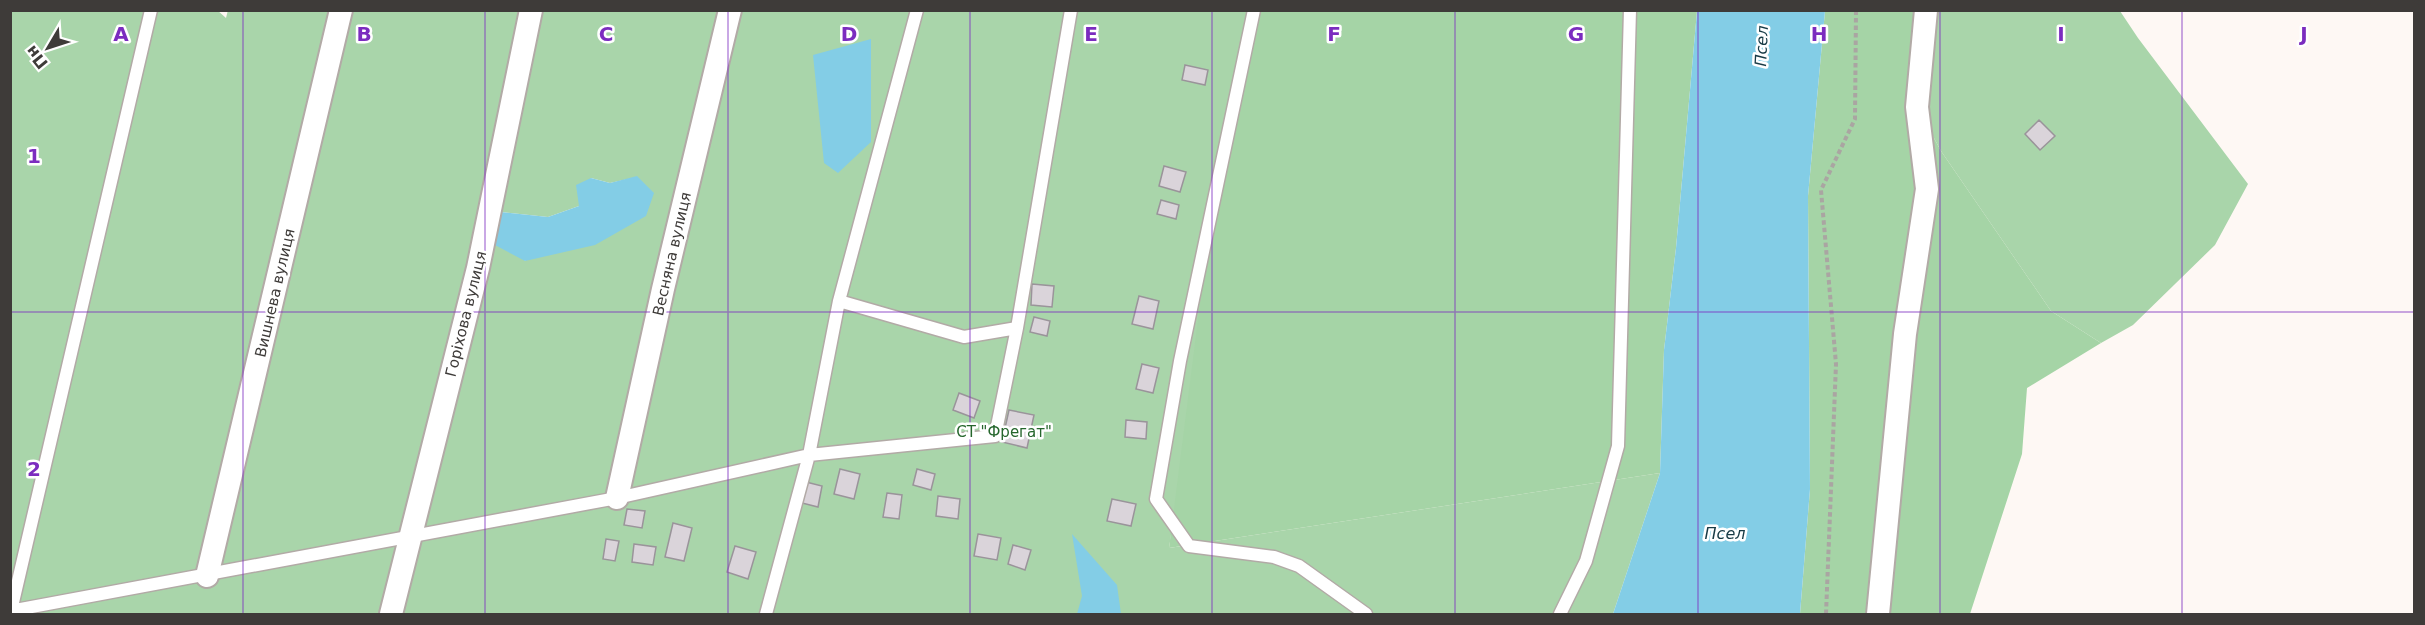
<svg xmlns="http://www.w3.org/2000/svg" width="2425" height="625" font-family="'DejaVu Sans',sans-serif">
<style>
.green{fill:#a9d5aa;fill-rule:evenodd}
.forest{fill:#a5d4a6}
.water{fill:#83cde6}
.building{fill:#dad4da;stroke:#9a949a;stroke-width:1.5}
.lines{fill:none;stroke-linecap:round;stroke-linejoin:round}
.service-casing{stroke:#b2aaa6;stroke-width:15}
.minor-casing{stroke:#b2aaa6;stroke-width:26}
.path{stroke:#aaa5a2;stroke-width:4;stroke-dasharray:4.5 3;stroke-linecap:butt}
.service{stroke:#fff;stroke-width:12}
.minor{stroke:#fff;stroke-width:22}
.grid{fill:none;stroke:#7b2cbf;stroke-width:1.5;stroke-opacity:0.55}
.labels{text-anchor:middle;stroke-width:5;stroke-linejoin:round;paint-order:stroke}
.street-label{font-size:15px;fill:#3e3b39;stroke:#fff}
.park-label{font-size:15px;fill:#25662c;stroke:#fff}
.water-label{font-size:16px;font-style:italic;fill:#173a45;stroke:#fff}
.grid-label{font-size:20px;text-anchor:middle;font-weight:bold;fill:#7b2cbf;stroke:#fff;stroke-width:5;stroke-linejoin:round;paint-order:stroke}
</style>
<rect width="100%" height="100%" fill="#fef8f4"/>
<path class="green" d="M217,10l9,8 2,-8 1023,1 -82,537 491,-75 -47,141h-1602l-1,-603zM637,177l-112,84 -24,-49 47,5 31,-11 12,-28 19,5z
M1926,11h194l18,27 110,146 -33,61 -82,80 -32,18 -50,-32 -110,-160 -24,-44z"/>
<path class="forest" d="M1251,11h446l-21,237 -12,102 -4,123 -491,75 43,-339z
M1825,11h101l-9,96 24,44 110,160 50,32 -74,45 -5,66 -52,160h-170l10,-125 -2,-293z"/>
<path class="water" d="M1697,11h128l-17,185 2,293 -10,125h-187l47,-141 4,-123 12,-102z
M871,39v103l-33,31 -14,-10 -11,-108z
M637,176l17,17 -8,23 -51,29 -70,16 -32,-17 8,-32 47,5 31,-11 -3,-21 15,-7 19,5z
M1072,534l45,51 4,29h-44l5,-18z"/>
<path class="building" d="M1185,65l23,5 -3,15 -23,-5z
M2039,120l16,16 -15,14 -15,-16z
M1164,166l22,6 -6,20 -21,-6z
M1161,200l18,5 -3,14 -19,-5z
M1032,284l22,2 -2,21 -21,-2z
M1139,296l20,5 -6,28 -21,-5z
M1034,317l16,4 -3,15 -17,-4z
M1142,364l17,4 -6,25 -17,-4z
M959,393l21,8 -6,17 -21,-8z
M1009,410l25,5 -7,33 -25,-6z
M1126,420l21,2 -1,17 -21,-2z
M840,469l20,5 -6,25 -20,-5z
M917,469l18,5 -4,16 -18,-5z
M806,482l16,4 -4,21 -16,-4z
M887,493l15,2 -3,24 -16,-2z
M938,496l22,3 -2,20 -22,-3z
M1112,499l24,5 -5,22 -24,-5z
M627,509l18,2 -3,17 -18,-3z
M673,523l19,5 -8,33 -19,-4z
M978,534l23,4 -4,22 -23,-4z
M606,539l13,2 -4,20 -12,-2z
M634,544l22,3 -3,18 -21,-3z
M1013,545l18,5 -6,20 -17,-6z
M735,546l21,6 -8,27 -21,-7z"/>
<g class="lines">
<defs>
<path id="service" d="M1254,10l-74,351 -24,138 33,47 85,11 25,9 67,48
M839,301l125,36 53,-9 54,-318
M10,611l607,-113 192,-43 186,-19 22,-108
M11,611l140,-601
M766,614l43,-159 30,-154 78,-291
M1560,614l26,-53 32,-115 12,-436"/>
<path id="minor" d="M617,498l46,-209 67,-279
M207,576l134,-566
M391,614l87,-346 53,-258
M1878,614l27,-280 22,-145 -10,-82 9,-97"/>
</defs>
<use href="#service" class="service-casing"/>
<use href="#minor" class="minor-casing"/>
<path class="path" d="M1826,614l10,-250 -15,-174 34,-71 1,-109"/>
<use href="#service" class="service"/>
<use href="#minor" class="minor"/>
</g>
<path class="grid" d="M243,10v604M485,10v604M728,10v604M970,10v604M1212,10v604M1455,10v604M1698,10v604M1940,10v604M2182,10v604M10,312h2404"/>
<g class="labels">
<g class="street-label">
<text transform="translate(672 254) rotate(-77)" y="5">Весняна вулиця</text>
<text transform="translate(275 293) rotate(-77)" y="5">Вишнева вулиця</text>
<text transform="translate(466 314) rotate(-76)" y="5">Горіхова вулиця</text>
</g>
<g class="park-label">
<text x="1004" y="437">СТ "Фрегат"</text>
</g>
<g class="water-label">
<text transform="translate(1761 46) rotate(-87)" y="6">Псел</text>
<text x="1725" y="539">Псел</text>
</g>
</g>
<g class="grid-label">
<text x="121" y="41">A</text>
<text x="364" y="41">B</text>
<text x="606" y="41">C</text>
<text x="849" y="41">D</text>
<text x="1091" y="41">E</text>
<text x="1334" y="41">F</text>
<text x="1576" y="41">G</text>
<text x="1819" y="41">H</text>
<text x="2061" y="41">I</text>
<text x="2304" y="41">J</text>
<text x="34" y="163">1</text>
<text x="34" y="476">2</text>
</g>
<rect width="2425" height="625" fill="none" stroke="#3e3b39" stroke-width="24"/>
<g transform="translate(48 48) rotate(231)" stroke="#ffffff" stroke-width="4.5" paint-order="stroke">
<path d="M0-4.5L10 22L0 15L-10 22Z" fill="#3e3b39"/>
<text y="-9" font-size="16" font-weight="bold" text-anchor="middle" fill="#3e3b39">Пн</text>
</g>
</svg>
